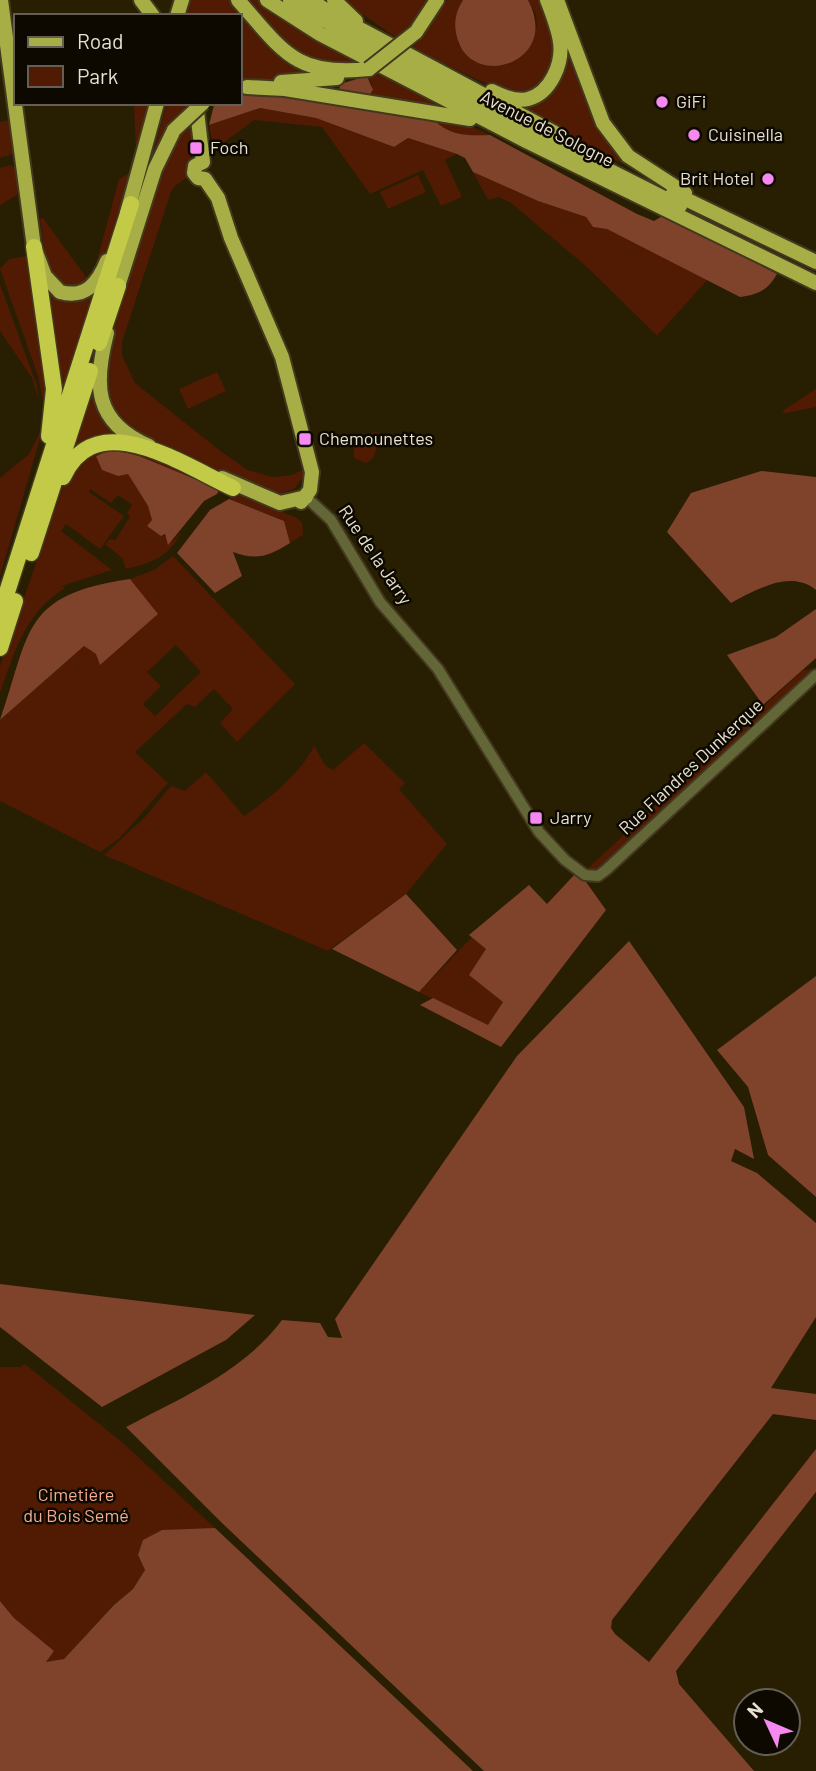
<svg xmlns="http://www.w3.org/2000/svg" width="816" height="1771" font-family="Barlow,sans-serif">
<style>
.green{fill:#501a03;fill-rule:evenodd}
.forest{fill:#7f422b}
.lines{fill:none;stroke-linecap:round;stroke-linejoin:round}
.minor-casing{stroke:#43391f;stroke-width:14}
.major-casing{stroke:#43391f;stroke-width:18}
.highway-casing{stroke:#43391f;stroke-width:19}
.minor{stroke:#636737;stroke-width:10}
.major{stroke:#a7ae45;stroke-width:14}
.highway{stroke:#c3ca48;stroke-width:16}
.major-bridge-casing{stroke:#43391f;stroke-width:18;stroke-linecap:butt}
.major-bridge{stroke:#a7ae45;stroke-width:14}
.poi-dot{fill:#f589ef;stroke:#0d0901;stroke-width:2.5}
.labels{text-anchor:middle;stroke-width:5;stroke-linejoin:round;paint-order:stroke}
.poi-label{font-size:18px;fill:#e7e1d1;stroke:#0d0901;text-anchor:start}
.street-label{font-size:18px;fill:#e7e1d1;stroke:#0d0901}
.park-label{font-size:18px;fill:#f6ab8f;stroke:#0d0901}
</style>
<rect width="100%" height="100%" fill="#281e02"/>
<path class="green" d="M188,0h45c24,43 46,61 94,74l-87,9v-67h-55z
M241,0h17l105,62c-10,2 -22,6 -32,6 -37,0 -68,-43 -90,-68z
M342,0h86l-9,17 -21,22z
M447,0h16l-5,8v35l17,18 62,-33 -1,-13 -8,-15h12c17,44 28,61 -12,95l-21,-1 -95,-46z
M569,49l60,113 -6,2 -122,-63 54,-13 13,-23z
M379,71l76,41 -88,-14 5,-14 -5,-8z
M259,92l195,26 36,17 -20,1z
M134,103h16l-14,49z
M167,103l24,2 -42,63 16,-58z
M260,108l56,10 78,29 13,-9 50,16 -12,6 17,37 -21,9 -18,-36 -53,24 -48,-67 -68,-7 -40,30 -5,-25z
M196,119l-8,58 -12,8 -5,7 -49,150v13l13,28 88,70 25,17 25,7 19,-2 12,-6 1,7 -11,13 -12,4 -17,-1 -131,-57 -28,-33 -4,-38 62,-202 19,-32z
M9,120l7,33 -16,5v-36z
M10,165l7,3v27l-17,10v-37z
M131,172c-9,28 -21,93 -44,111 -9,7 -22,4 -31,0l-10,-18 -6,-46 3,-1 43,59 9,-9 24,-89z
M473,172l65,29 48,16 7,10 14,2 102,49 -52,58 -70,-69 -76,-64 -12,-6 -11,3z
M418,175l8,17 -38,17 -8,-17z
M27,256l5,5 16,136 -5,4 -5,-25 -38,-107 9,-10z
M45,282l6,6 46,-1 -42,136z
M0,284l37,102 2,13 -7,-21 -32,-47z
M217,372l9,19 -38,18 -9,-20z
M93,376l21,51 -2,9 -44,23z
M816,389v18l-34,7 3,-5z
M45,422l-45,154v-98l29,-24z
M375,431l7,4 -9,23 -7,5 -12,-5v-12z
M129,448l91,36 3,6 -6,4 1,-5 -94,-38 -28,4 6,15 26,4 20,32 5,14 -6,6 26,15 8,-9c-11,25 -30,31 -55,37l-4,-11 -17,-14 5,-5 5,1 15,-23 -3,-4 5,-8 -14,-10 -7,8 -21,-14 -1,3 35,24 -24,33 -34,-25 -5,7 51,39 -50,16 3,2c-40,25 -50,63 -65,105v-27l67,-191 20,-22z
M233,492l64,26 5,4 1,13 -13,8 -6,-22 -55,-22z
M173,556l122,128 -58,58 -17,-19 13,-14 -19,-20 -19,18 -8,-3 -52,48 33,31 -48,55 -20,14 -100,-51v-81l85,-75 6,7 66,-38 -27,-35 24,-9zM176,645l25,27 -46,44 -12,-12 18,-18 -14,-14z
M816,669l-212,196 -10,5 -7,-1 216,-199z
M364,743l41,40 -6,6 48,55 -41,50 -78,57 -224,-96 41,-38 26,-31 14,5 21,-19 38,44c26,-18 56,-42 70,-70l11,19 8,5z
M472,937l14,12 17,53 -15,24 -69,-34z
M25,1364l98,79 92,85 -23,3 -54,24 7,15 -12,19 -19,16 -50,54 -19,4 8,-12 -39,-33 -14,-17v-234h20z"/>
<path class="forest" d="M463,0h65c34,64 -58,91 -71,37 -4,-14 -1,-26 6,-37z
M367,76l6,14 -6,8 -28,-5 1,-9z
M259,92l176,29c15,15 35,15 55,14l147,79 17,7 10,-6 113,59c-9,16 -19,21 -37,23l-133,-68 -14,-2 -7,-10 -48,-16 -65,-29 -8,-14 -8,-4 -49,-16 -14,9 -78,-29 -56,-10 -51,17 5,-20 26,-2v-7z
M113,449l26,7 80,33 -2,5 -13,7 -36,44 -3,-11 -4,2 -14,-10 5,-6 -4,-14 -20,-32 -10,2 -16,-6 -6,-14z
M761,471l55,6v113c-26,-21 -60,0 -85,13l-64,-71 24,-39z
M229,499l55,22 6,22c-21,13 -33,18 -57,9l9,24 -27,17 -38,-40 33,-43z
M130,579l28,35 -58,51 -4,-11 -12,-8 -84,74c31,-89 21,-125 130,-141z
M816,609v49l-53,47 -36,-50 49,-18z
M575,874l9,5 22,31 -105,137 -81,-42 13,-7 55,27 15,-23 -34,-27 17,-26 -17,-14 60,-50 18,19z
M406,894l51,56 -38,42 -87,-43z
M629,941l115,166 10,52 -19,-10 -4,12 26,12 59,50v94l-45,71 45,6v26l-43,-6 -161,206 -1,8 4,6 34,28 167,-213v43l-140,179 3,13 75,87h-270l-262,-248 -96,-96c56,-30 117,-55 156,-107l38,3 8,14 14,1 -7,-19 182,-263z
M816,976v221l-48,-42 -20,-68 -31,-37z
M0,1284l255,31 -29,25 -124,67 -102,-80z
M215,1528l258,243h-473v-170l14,17 40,33 -8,11 18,-3 50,-54 19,-16 12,-19 -7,-15 5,-15 19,-10z"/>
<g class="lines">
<defs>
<path id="minor" d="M306,497l25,23 49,82 58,67 101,163 26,28 20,15 13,1 8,-6 210,-195"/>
<path id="major" d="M1,0l33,247 11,29 15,16c26,7 38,-9 47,-31
M141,0l12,16
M238,0c45,51 57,77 131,69
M267,0l53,34 208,108 288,141
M290,0l118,69 272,137
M311,0l19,13 225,120
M334,0l22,21
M557,0l46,123 25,33 57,37
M177,16l5,-16
M416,32l21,-32
M281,82l56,-4
M247,87l38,2 185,30
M492,91c10,5 25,11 36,8 23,-6 35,-36 32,-57 -2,-14 -8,-29 -13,-42
M196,103l7,59
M203,162l-8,4 -1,7 4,5 7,1 13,19 13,40 51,119 30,115 -2,18 -9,12
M673,193l143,69
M127,213l30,-110
M115,296l40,-127 19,-39
M107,333c-13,51 -14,89 42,113
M222,478l58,25 26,-6"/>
<path id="highway" d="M34,247l20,142 -5,47
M99,343l19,-57
M63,477c33,-73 120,-12 170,11
M31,553l59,-182
M0,614l131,-410
M0,648l15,-47"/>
</defs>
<use href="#minor" class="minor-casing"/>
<use href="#major" class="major-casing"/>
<use href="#highway" class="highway-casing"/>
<use href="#minor" class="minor"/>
<use href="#major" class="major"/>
<use href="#highway" class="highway"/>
<defs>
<path id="major-bridge" d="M369,69l47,-37
M174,130l29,-27"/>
</defs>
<use href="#major-bridge" class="major-bridge-casing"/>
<use href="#major-bridge" class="major-bridge"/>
</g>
<g class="poi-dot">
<circle cx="662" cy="102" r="7"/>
<circle cx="694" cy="135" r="7"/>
<rect x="189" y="141" width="14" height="14" rx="3.5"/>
<circle cx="768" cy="179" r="7"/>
<rect x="298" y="432" width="14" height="14" rx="3.5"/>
<rect x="529" y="811" width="14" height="14" rx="3.5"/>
</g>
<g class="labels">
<g class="poi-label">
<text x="676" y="108">GiFi</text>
<text x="708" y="141">Cuisinella</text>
<text x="210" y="154">Foch</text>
<text x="754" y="185" text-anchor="end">Brit Hotel</text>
<text x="319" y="445">Chemounettes</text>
<text x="550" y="824">Jarry</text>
</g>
<g class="street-label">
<text transform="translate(547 129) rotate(27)" y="6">Avenue de Sologne</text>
<text transform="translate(375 555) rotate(56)" y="6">Rue de la Jarry</text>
<text transform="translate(691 767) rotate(-43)" y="6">Rue Flandres Dunkerque</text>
</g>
<g class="park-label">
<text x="76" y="1501">Cimetière<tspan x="76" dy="21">du Bois Semé</tspan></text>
</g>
</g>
<rect x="14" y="14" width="228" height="91" fill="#0d0901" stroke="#645f54" stroke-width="2"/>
<rect x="28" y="37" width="35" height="10" fill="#a7ae45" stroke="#645f54" stroke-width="2"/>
<text x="77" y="49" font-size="21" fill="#e7e1d1">Road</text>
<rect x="28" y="66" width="35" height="21" fill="#501a03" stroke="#645f54" stroke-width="2"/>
<text x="77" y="84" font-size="21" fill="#e7e1d1">Park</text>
<g transform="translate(767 1722) rotate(314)"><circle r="33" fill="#0d0901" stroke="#645f54" stroke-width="2"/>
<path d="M0-5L12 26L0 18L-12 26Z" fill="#f589ef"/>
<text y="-10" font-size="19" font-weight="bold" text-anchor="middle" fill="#e7e1d1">N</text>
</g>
</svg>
